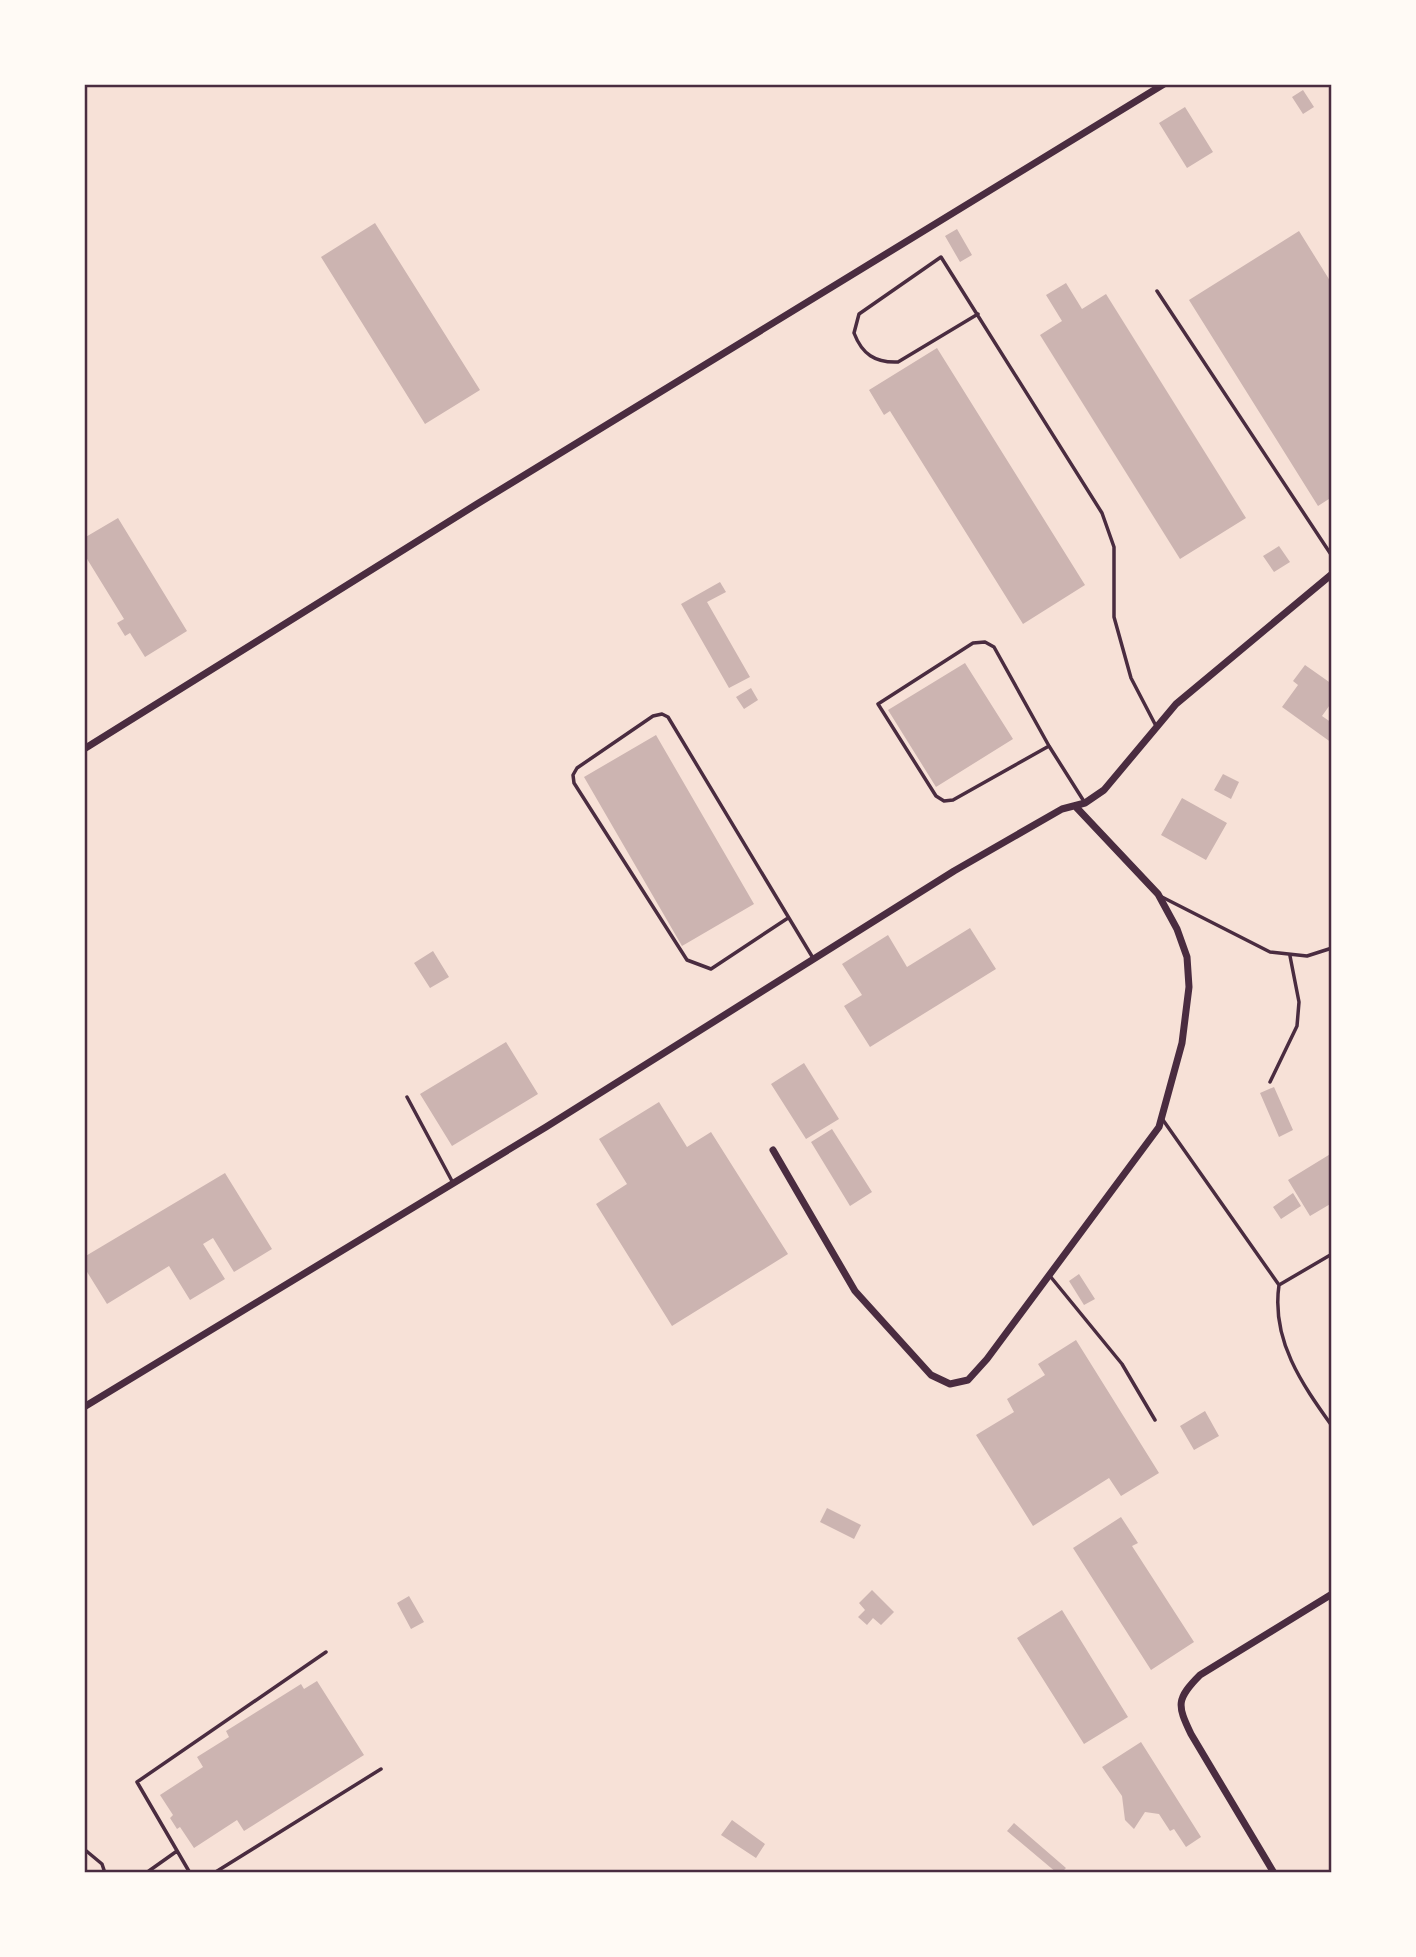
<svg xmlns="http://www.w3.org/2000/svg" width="1416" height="1957" font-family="'Times New Roman',serif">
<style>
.building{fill:#ccb4b1}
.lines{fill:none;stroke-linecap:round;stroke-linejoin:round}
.service{stroke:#4a2c40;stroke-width:3.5}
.minor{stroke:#4a2c40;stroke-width:7}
.neatline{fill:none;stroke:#4a2c40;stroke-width:2.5}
</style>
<rect width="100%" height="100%" fill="#f7e1d7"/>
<path class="building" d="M1303,90l11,17 -11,7 -11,-17z
M1185,107l28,45 -26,16 -28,-45z
M375,223l105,167 -55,34 -104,-167z
M957,229l15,26 -12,7 -15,-26z
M1299,231l33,53v213l-14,9 -129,-206z
M1066,283l16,26 24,-15 140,224 -66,41 -140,-224 22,-14 -16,-26z
M937,348l148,237 -62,39 -133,-213 -6,4 -15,-25z
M118,518l69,113 -42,26 -15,-24 -5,3 -8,-13 7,-4 -40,-65v-16z
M1279,546l11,16 -16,10 -11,-16z
M720,582l6,10 -19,10 43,75 -21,11 -48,-84z
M965,663l48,76 -77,48 -48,-77z
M1305,665l27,19v18l-10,14 10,7v20l-50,-36 16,-22 -5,-4z
M751,688l7,12 -14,9 -8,-12z
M656,735l98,169 -72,42 -98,-169z
M1223,774l16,8 -8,17 -17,-9z
M1182,798l45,25 -21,37 -45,-25z
M970,928l26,41 -126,78 -26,-41 18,-11 -20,-31 46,-29 19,32z
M433,951l16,26 -19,11 -16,-25z
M506,1042l32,52 -86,52 -32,-52z
M804,1063l35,56 -33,20 -35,-55z
M1274,1087l19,43 -14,7 -19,-44z
M659,1102l28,45 24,-15 77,122 -116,72 -76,-122 31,-20 -28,-45z
M832,1129l40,63 -22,14 -39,-64z
M1332,1153v50l-22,13 -22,-36z
M225,1173l47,76 -38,23 -21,-34 -10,6 22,35 -35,21 -21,-34 -62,38 -23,-37v-10z
M1293,1193l8,13 -20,13 -8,-12z
M1079,1274l16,25 -11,6 -15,-24z
M1076,1340l83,133 -38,23 -12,-18 -76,48 -57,-91 38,-23 -7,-13 38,-24 -7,-11z
M1205,1411l14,25 -25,14 -14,-24z
M827,1508l34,17 -7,14 -34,-17z
M1121,1517l17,26 -6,3 62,96 -43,28 -78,-122z
M872,1590l22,22 -13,13 -8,-7 -6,7 -9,-8 7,-7 -6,-7z
M409,1596l15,26 -13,7 -14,-26z
M1062,1610l66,107 -44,27 -67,-106z
M317,1681l47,74 -120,76 -7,-11 -43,28 -14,-21 -3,2 -7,-11 3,-3 -13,-20 43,-28 -6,-10 32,-20 -3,-6 75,-47 3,5z
M1141,1742l60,95 -15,10 -12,-18 -4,2 -11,-17 -14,-2 -11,17 -9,-9 -3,-24 -20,-29z
M732,1820l33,24 -9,14 -35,-23z
M1014,1823l52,45 -5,5h-4l-50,-42z"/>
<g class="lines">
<path class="service" d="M1157,291l175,265
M978,314l-80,48c-23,1 -36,-8 -44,-29l5,-19 82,-57 161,256 12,34v70l17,61 25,48
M1049,746l-96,54 -9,1 -8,-5 -58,-92 95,-61 12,-1 9,5 55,99 36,57
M1160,896l110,56 37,4 25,-8
M788,918l-77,51 -24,-9 -113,-177 -1,-8 4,-7 76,-52 9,-2 6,3 145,241
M1270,1082l27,-56 2,-24 -9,-46
M407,1097l45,84
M1163,1120l116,165c-8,55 23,99 53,141
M1050,1276l72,88 33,56
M1279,1285l53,-31
M84,1849l18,15 3,9
M146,1873l31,-22
M190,1873l-53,-91 189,-130
M214,1873l167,-104"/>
<path class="minor" d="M84,749l393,-245 687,-420
M773,1150l82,141 76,84 19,9 18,-4 19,-21 172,-232 23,-84 7,-56 -2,-30 -10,-28 -19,-35 -82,-87
M84,1407l462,-280 408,-256 108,-62 23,-6 19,-13 72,-86 156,-130
M1274,1873l-83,-139c-14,-29 -15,-35 9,-59l132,-81"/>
</g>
<rect width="1416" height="1957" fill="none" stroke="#fffaf5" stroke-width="172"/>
<rect x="86" y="86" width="1244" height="1785" class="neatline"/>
</svg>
